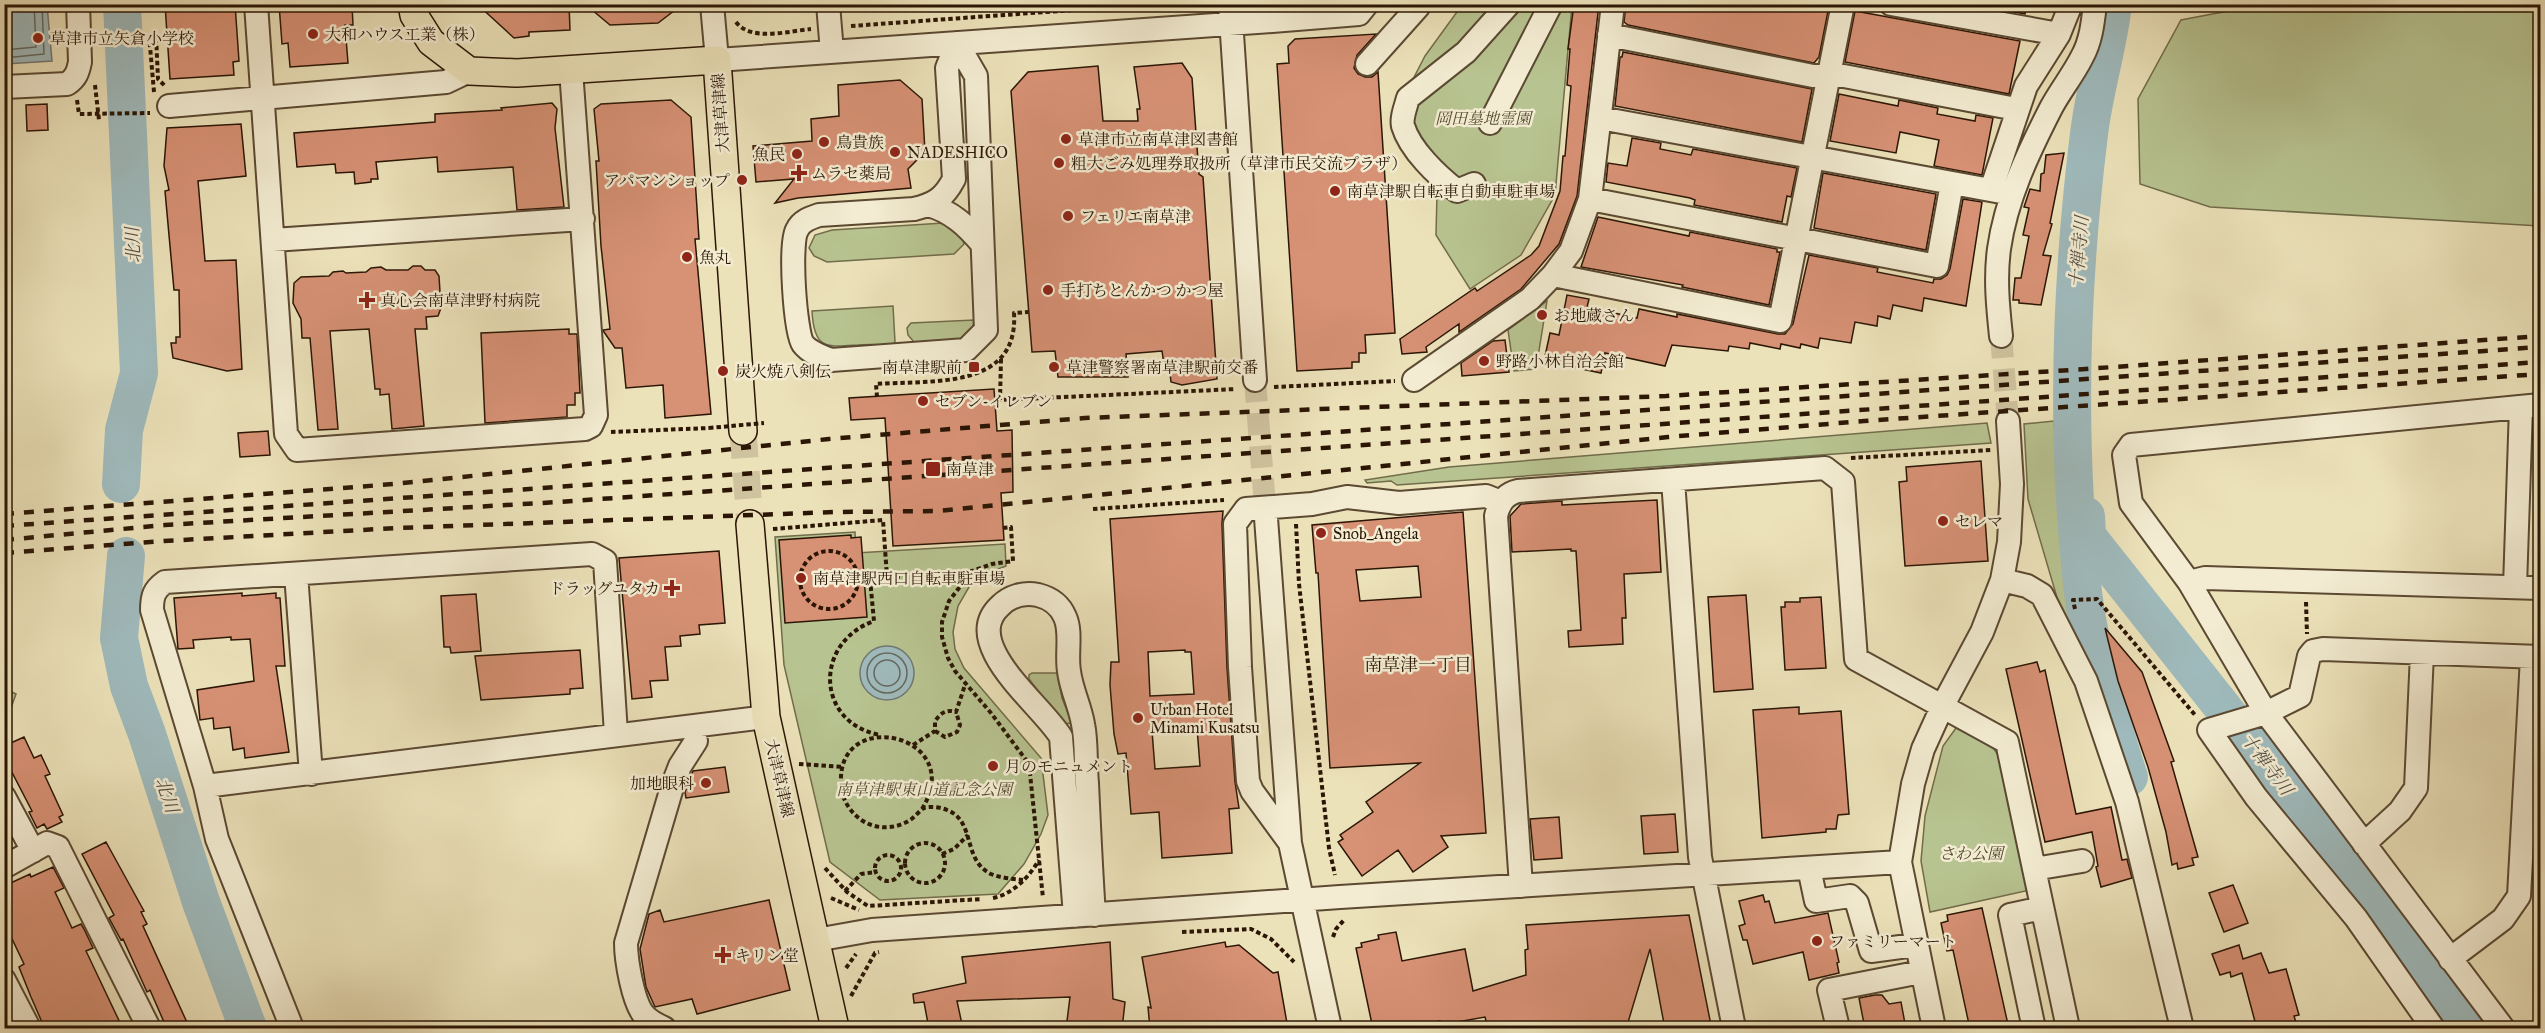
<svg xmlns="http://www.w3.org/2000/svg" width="2545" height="1033" font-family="'IM FELL Great Primer','Noto Serif JP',serif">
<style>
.green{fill:#b7c390;stroke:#716c4a;stroke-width:1.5}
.water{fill:#9fbabc;stroke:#717873;stroke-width:1.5}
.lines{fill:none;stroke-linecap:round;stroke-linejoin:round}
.shore{stroke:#656860;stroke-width:1.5}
.river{stroke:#9fbabc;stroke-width:38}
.building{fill:#d79175;stroke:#2b1605;stroke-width:1.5;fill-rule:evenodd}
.minor-tunnel{stroke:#cfc39f;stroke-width:22;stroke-dasharray:22 11;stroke-linecap:butt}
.major-tunnel{stroke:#cfc39f;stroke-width:27;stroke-dasharray:27 14;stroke-linecap:butt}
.minor-casing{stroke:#5b4932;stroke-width:26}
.major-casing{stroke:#2b1605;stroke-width:30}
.path{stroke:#2b1605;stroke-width:4;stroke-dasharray:4.5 3;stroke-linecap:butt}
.minor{stroke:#f3ecd2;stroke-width:22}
.major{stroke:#ece2ba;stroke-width:27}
.rail{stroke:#2b1605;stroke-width:4.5;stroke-dasharray:10 10;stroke-linecap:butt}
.path-bridge{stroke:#2b1605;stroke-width:4;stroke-dasharray:4.5 3;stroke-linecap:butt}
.poi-dot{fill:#8f2418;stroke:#f3ecd2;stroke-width:2}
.labels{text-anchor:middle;stroke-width:5;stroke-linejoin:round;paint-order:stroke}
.poi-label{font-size:16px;fill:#2b1605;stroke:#f3ecd2;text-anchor:start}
.street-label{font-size:16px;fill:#2b1605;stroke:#f3ecd2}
.park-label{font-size:16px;font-style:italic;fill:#554a2f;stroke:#f3ecd2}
.water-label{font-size:18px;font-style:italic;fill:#544f45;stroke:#f3ecd2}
.neighbourhood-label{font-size:18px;fill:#2b1605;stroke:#f3ecd2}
</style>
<rect width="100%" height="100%" fill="#ece2ba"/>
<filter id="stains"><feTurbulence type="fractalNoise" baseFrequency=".00333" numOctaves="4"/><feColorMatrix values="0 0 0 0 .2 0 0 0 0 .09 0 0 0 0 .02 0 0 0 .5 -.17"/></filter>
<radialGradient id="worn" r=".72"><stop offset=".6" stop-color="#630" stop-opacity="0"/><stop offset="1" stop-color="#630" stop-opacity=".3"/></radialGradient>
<path class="green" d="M2265,4l275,1v221l-330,-19 -70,-23 -2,-85 43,-79z
M1462,5h110l-17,190 -34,60 -51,34 -34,-54 1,-41 -38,-65 9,-40 17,-33z
M944,223l18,14 2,7 -10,10 -127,8 -13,-6 -5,-8 6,-13 17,-5z
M1547,301l-11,68 -22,2 -6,-41z
M893,306l2,36 -4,3c-11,0 -22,-1 -33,0 -32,2 -44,5 -46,-34z
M974,320l-1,7 -13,13 -46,2 -6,-7 -1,-7 4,-5z
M2054,421l12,170 9,43 -7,1 -40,-136 -4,-75z
M1987,423l4,20 -594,42 -6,-4 -24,2 -2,-3 84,-13z
M855,532l1,21 149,-9 1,22 -20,8 -17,13 -11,19 -5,26 2,17 9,19 77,90 7,57 -7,19 -17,30 -26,30 -118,6 -50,-38 -46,-197 -9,-128z
M1032,673h25l5,25 10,25 -9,1 -34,-45v-4z
M5,689l11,5 -11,31 -1,-36z
M1956,728l32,12 14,21 28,129 -100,22 -9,-51 4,-45 18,-70z"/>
<path class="water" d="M47,5l5,56 -47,3v-58z
M860 673a27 27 0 1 1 54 0a27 27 0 1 1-54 0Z"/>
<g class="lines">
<path class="shore" d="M4,50l32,-3 -2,-43
M4,58l40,-4 -2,-50
M867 673a20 20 0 1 1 40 0a20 20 0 1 1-40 0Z
M874 673a13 13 0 1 1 26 0a13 13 0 1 1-26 0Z"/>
<path class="river" d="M2113,4c-5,44 -19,87 -24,130 -15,122 -21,245 -14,367 3,39 5,79 12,118 10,53 25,106 42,158
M121,484l3,-54 15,-57 -17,-369
M2086,516l1,20 163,206 216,286
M126,556l-7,82 10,48 18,48 54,168 47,126"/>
</g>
<path class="building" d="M165,4h70l4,57 -6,1 1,13 -64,4z
M279,4l73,1 1,20h-8l3,38 -58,4 -2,-24 -6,1z
M477,4h92l1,26 -41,2v4l-15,2z
M585,4h98l-25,19 -48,2z
M1574,4h25l-22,192 -18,48 -38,45 -62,43v-8l-33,23 1,5 -25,2 -2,-15 75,-51 2,3 54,-36 8,-9 21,-55 3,-35h2l6,-70 -4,-1 3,-36h-2z
M1626,4h195l8,2 -10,51 -5,6 -186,-38 -4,-3z
M1986,4h41l-2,10 -39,-7z
M1855,11l165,30 -11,53 -164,-32z
M1376,34l-19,21 -3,13 4,6 7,3h7l6,-5 17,261 -30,2 1,18h-7v9h-7v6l-55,3 -20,-307 12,-1 -1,-17 7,-7z
M1623,52l189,37 -10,53 -187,-36 5,-49h2z
M1182,63l10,15 7,96 4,3 14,202 -35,6 -11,-3 -1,-8 -5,-3 -3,-20 -36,3 2,23h-70l-3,-26 -23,1 -21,-261 17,-19 70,-6 5,55h35l-1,-12h3l-6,-42z
M900,80l22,19 3,53 -17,17 3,19 -113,10 -23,5 19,-24 -38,3 -3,-36 59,-5 -1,-22 28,-3 -1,-31z
M1839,94l59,12 1,-6 39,8 -1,6 38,7 1,-6 17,3 -11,57 -48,-9 5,-26 -39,-8 -4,21 -66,-12z
M671,100l20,17 8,122h-4l16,175 -46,4 -2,-33 -37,3 -4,-40h-7l-11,-16 -1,-2 7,-1 -9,-83 -5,-85h3l-5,-52 7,-5z
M552,103l5,6 -2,19 9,79 -47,3 -4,-43 -75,5 -1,-15 -61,5 2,17h-7v3l-16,2 -1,-12 -18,1 -1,-9 -38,3 -3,-34 141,-11v-8l67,-4 -1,-2z
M47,104l1,26 -21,1 -1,-26z
M241,124l5,52 -48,5 7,80 31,-1 6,109 -15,2 -54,-13 -2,-15h5v-6h4l-1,-47h-5l-9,-99 4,-1 -5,-24 3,-38z
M1632,138l29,5 -1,6 31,6 2,-6 104,19 -6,29 -4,-1 -5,26 -88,-17 1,-5 -5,-2 -84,-16 2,-19 19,3z
M2064,153l-14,70 2,1 -9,31 8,1 -10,49 -22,-2v-3h-6l2,-22h6l8,-42 -6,-1 6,-27 -5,-1 6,-18 10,2 1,-17 3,-1 2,-18z
M1823,173l113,21 -10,56 -112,-22z
M1963,199l19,3 -16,104 -42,-8 -2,13 -29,-6 -3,14 -12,-3 -1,10 -22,-4 -4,21 -31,-5 -2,10 -17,-4 -1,4 -19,-4 -1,5 -30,-6 -1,6 -20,-3 -1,5 -56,-6 -7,21 -60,-13 -4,20 -57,-12 6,-28 9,2 8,-40 22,4 -2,8 50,11 2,-9 38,8v-3l101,20h7l8,-10 16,-69 69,13 -1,4 56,11 1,-4h7l6,-4 3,-6z
M1598,217l91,19 1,-4 87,17v3h3l-11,53 -87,-18 1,-2 -102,-18z
M413,266h8l4,4h10l4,6 2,32 -3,8 -12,1 1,12h-12l9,97 -32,3 -3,-35 -9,1v-6h-5l-6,-60 -39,2 8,98 -20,1 -8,-92h-8l-1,-19 -8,-16 1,-20 7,-6 28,-1 4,-4 10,-1 3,2 20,-1 5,-4 10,-1 5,3h22z
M569,329v5h8l3,59h-5v12h-8v12l-82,6 -4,-90z
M1505,340l4,32 -47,4 -1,-13 32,-22z
M994,389l3,42 15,-1 1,62 -12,1 3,47 -111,6 -8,-128 -34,2 -2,-22z
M268,431l2,24 -30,2 -2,-24z
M1981,461l7,100 -83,5 -6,-84 8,-1 -1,-14z
M1657,500l4,72 -37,2 2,44h-4l1,26 -54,3 -1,-16 13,-1 -5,-79h-5v-2l-59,3 -2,-36 11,-12 41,-3v4z
M1223,511l-1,13 5,144 8,114 4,26 -10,1 3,44 -70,5 -3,-46 -28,2 -5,-61 -8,1 -4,-20 -4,-49 1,-23h8l-9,-143zM1185,650v2h6l3,42 -44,2 -2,-44zM1197,728l3,38 -45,3 -3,-38z
M1463,512l23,321 -45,3 7,11 -35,25 -15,-22 -36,26 -24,-34 5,-3 -3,-4 33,-23 -7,-10 54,-39 -90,5 -12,-195h-2l-4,-48zM1418,566l3,31 -61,4 -4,-31z
M851,535v3l10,-1 6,80 -82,6 -6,-83z
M719,551l6,72 -26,2 1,9 -20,2 1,10 -16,1 3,33 -18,1 2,16 -20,2 -13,-141z
M242,593v3l34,-3v5h4l5,68h-9l13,86 -44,6 -1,-10 -11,2 -3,-23 -16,2 -1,-11 -13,2 -3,-30 57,-9 -4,-42 -19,1v-3l-38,3 1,8 -16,1 -4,-51z
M476,594l5,57 -30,2 -1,-6h-6l-3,-51z
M1746,595l7,94 -39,3 -6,-95z
M1821,597l5,71 -41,2 -4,-63h4v-5h15v-4z
M2105,628l37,44 32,89 -3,1 27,95 -6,1 2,7 -16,4 -1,-6 -5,2 -6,-33 -18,-65 -30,-86z
M580,650l3,38 -13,1v5l-89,6 -6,-44z
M2037,662l3,10 5,-2 31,144 35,-7 11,53 5,-1 5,19 -31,9 -5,-20 2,-1 -6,-34 -47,10 -39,-173z
M1799,707v7l42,-3 8,103 -11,1 -2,14h-10v3l-64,6 -9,-128z
M24,737l10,21 7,-3 9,19 -5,2 18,39 -4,2 3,5 -15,7 -3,-5 -7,4 -8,-16 3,-1 -28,-54v-11z
M725,767l4,25 -43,6 -1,-6 8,-21z
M1675,814l3,38 -34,2 -3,-38z
M1559,817l3,41 -28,2 -4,-41z
M106,842l38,69 -3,1 6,12 -4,2 47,103h-23l-17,-39 -3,2 -24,-53 -2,1 -12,-22 5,-3 -32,-61z
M53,867l11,21 -9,4 17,36 9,-4 3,5 9,19 -7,3 37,78h-78l-14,-32 -12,-30 5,-3 -20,-42v-36l26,-12 1,3z
M2233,885l15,38 -24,9 -15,-39z
M1763,895l2,7 4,-1 6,22 53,-10 11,49 -2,1 2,10 -30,7 -6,-28 -50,12 -6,-24h-4l-4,-14 6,-2 -6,-23z
M769,900l21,90 -93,24 -5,-15 -37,8 -9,-20 -6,-38 9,-35 11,-4 4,12z
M1982,908l27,121h-39l-17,-79 -6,1 -6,-28 7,-2 -1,-6z
M1689,915l21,105 -3,5 -42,4 -15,-80 -24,80h-138l-3,-12 -45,8v-4l-34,8h-33l-17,-81 6,-1 -1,-4 18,-4 -1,-4 18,-3 6,29 63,-12 8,42 53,-16 -1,-25 3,-1 -2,-24z
M1110,942l3,57 12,3 -3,27h-56l4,-32 -113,4 6,28h-34l-5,-27 -10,1 -1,-9 53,-11 -4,-26z
M1225,942l1,5 13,-2 34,28 5,-1 10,57h-138l-2,-22 3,1 -9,-51z
M2239,945l4,14 18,-6 8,20 17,-4 13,46 -5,1 4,13h-41l-15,-56 -11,4 -1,-5 -10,3 -8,-21z
M1875,995h7l7,9 12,-2 5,27h-41l-6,-31z"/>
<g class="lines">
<path class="minor-tunnel" d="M2001,336l7,85
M1255,380l11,138"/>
<path class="major-tunnel" d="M743,431l7,93"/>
<defs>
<path id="minor" d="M256,4l30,430 11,16 288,-21 6,-3 5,-11 -25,-345
M712,4l5,56 555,-39 87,-7 8,-10
M828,4l4,48
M1230,4l25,376
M1613,4l-23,195 -19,52 -18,24 227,46 63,-317
M1891,4l168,30
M1609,35l204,41h31l172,33
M957,43l19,33 10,254 -20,20 -135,10c-10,-4 -21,-7 -28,-16 -8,-12 -14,-100 -6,-114 4,-9 13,-12 22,-15l95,-6c21,-5 30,-11 40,-30l-7,-111z
M1367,64l51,-57 -1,-3
M4,87l63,-3c9,-6 11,-12 13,-22l-2,-58
M169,106l277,-24 23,-11
M1600,118l412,76
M1490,123l61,-119
M1474,184l-17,7c-19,-15 -47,-41 -54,-65 -2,-8 3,-20 5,-28l58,-46 43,-48
M1991,190l35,-104 33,-52 12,-30
M1590,199l347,67 15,-83
M928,205c23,6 39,21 54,39
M273,240l310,-21
M2001,336c-3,-28 -6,-58 -2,-87 7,-50 29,-96 52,-141 9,-17 22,-33 31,-51 9,-16 11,-35 13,-53
M1414,380l116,-81 23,-24
M1673,480l27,377 34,171
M1266,518l24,325 40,185
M296,574l15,200
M2002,580l25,6 15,9 44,86 41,121 55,226
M2189,582l16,-4 335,10
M2515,587l6,-180
M205,786l561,-69
M4,797l29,54
M1290,843l-38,-52 -4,-10 -8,-114 -5,-143 11,-15 66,-5 35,-7 52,6 87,-7 15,6
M2364,844l36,-33 16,-23 6,-135
M4,867l43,-24 11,4 91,181
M1809,868l7,33 34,-5 7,7 14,48 44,-6
M2034,869l48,-8
M1521,886l-25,-370c3,-13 9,-22 22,-25l307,-23 18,14 13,177 151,83 61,286
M1075,916l-14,-179c-20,-33 -102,-93 -61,-131 10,-10 24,-14 38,-11 12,3 22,10 27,22 7,15 1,37 4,54 2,18 11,35 14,53 4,19 2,40 4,59 2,44 4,88 7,132
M816,940l56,-10 468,-33 560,-35
M2450,959l53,-40 16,-23 13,-239
M4,980l25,48
M2033,1024l-23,-109 32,-7
M292,1028l-75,-189 -12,-53 -53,-176c0,-14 2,-20 13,-28l427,-28 13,7 11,173
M664,1028c-7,-3 -14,-6 -20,-13 -11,-13 -18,-55 -18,-72l47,-159 7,-18 16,-25
M1838,1028l-9,-38 92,-18
M1934,1028l-34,-166 13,-78 10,-35 20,-44 39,-73 20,-52 7,-38 3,-58 -4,-63
M2433,1028l-77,-110 -100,-121 -47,-67 57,-17 34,-17 9,-40 4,-5 10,-2 217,8
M2503,1028l-237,-315 -77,-131 -58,-79 -7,-48 7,-10 409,-40"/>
<path id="major" d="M412,4l2,11 17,27 38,29 48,2 200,-13 26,371
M750,524l16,193 69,311"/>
</defs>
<use href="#minor" class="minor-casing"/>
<use href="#major" class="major-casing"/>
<path class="path" d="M736,22c15,20 53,9 75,7
M851,26l306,-22
M95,85l4,35
M154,92l-5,-57h7l2,44 7,7
M77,100l2,14 71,-1
M1001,359l-1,41 236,-11
M1274,387l121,-6
M877,397l-1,-13c53,-4 143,7 138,-71l14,-1
M611,432l98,-4
M1851,458l140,-8
M1093,509l131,-9
M1296,524l3,60 30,264 6,27
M1003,528l8,-1 2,34 -21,3 -20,7 -23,30 -7,21v15l6,21 7,13 36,42 38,51 14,134
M773,529l110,-9 4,57
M800 580a29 29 0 1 1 58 0a29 29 0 1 1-58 0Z
M870,579l4,42c-61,22 -58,102 6,114
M858,580l114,-9
M2306,602l1,32
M2075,609l-2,-9 24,-1 98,116
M935,731l10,6 12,-5 3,-7 -4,-13
M913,745l22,-14v-10c6,-8 11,-12 21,-9l9,-27
M799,764l44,3
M922,809c46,-74 -85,-104 -81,-26 0,15 9,30 22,38 14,9 33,8 47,-1 5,-3 9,-9 14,-12 6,-2 16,-1 23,2 29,11 15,50 44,64 10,4 22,5 32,6
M905 863a20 20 0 1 1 40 0a20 20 0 1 1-40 0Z
M942,854l12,-5 14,-14
M875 868a13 13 0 1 1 26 0a13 13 0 1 1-26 0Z
M825,868l22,24 21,14 114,-7
M845,891l16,-17 15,-2
M831,898l28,12
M993,898c20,-4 36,-21 46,-38
M1182,932l69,-3 20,10 23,23
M1333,937l3,-8 8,-9
M846,968l10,-14
M851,996l24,-43 4,-1"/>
<use href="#minor" class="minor"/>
<use href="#major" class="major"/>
<path class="rail" d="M4,514l390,-30 435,-45 256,-21 581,-22 420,-27 454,-33
M4,526l2536,-179
M4,540l161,-15 393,-23 1982,-140
M4,553l160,-12 233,-13 438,-16 104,-1 729,-74 196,-16 676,-47"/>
<path class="path-bridge" d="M709,428l55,-5"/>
</g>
<g class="poi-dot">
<circle cx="313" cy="34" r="6"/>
<circle cx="38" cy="38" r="6"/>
<circle cx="1066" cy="139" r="6"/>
<circle cx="824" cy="142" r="6"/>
<circle cx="895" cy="152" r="6"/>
<circle cx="797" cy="154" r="6"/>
<circle cx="1059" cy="163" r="6"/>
<path d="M796 164h6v6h6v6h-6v6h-6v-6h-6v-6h6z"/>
<circle cx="742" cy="180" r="6"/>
<circle cx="1335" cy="191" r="6"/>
<circle cx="1068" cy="216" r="6"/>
<circle cx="687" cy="257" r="6"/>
<circle cx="1048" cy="290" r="6"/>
<path d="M364 291h6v6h6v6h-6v6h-6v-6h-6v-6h6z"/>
<circle cx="1542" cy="315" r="6"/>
<circle cx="1484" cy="361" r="6"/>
<rect x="968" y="361" width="12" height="12" rx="3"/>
<circle cx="1054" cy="367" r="6"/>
<circle cx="723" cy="371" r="6"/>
<circle cx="923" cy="401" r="6"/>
<rect x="925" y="461" width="16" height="16" rx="3"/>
<circle cx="1943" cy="521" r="6"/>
<circle cx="1321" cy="533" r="6"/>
<circle cx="801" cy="578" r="6"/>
<path d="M669 579h6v6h6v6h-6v6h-6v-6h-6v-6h6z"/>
<circle cx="1138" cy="718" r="6"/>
<circle cx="993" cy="766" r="6"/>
<circle cx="706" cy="783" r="6"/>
<circle cx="1817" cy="941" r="6"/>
<path d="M720 946h6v6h6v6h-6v6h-6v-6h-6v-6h6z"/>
</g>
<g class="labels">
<g class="poi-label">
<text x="325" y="40">大和ハウス工業（株）</text>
<text x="50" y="44">草津市立矢倉小学校</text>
<text x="1078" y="145">草津市立南草津図書館</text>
<text x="836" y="148">鳥貴族</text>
<text x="907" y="158">NADESHICO</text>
<text x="785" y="160" text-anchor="end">魚民</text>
<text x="1071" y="169">粗大ごみ処理券取扱所（草津市民交流プラザ）</text>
<text x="811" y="179">ムラセ薬局</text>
<text x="730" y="186" text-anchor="end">アパマンショップ</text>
<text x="1347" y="197">南草津駅自転車自動車駐車場</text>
<text x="1080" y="222">フェリエ南草津</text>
<text x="699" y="263">魚丸</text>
<text x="1060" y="296">手打ちとんかつ かつ屋</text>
<text x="380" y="306">真心会南草津野村病院</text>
<text x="1554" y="321">お地蔵さん</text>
<text x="1496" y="367">野路小林自治会館</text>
<text x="962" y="373" text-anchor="end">南草津駅前</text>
<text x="1066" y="373">草津警察署南草津駅前交番</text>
<text x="735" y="377">炭火焼八剣伝</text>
<text x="935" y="407">セブン-イレブン</text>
<text x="946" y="475">南草津</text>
<text x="1955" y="527">セレマ</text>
<text x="1333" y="539">Snob_Angela</text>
<text x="813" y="584">南草津駅西口自転車駐車場</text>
<text x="660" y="594" text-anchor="end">ドラッグユタカ</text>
<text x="1150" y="715">Urban Hotel<tspan x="1150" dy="18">Minami Kusatsu</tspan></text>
<text x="1005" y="772">月のモニュメント</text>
<text x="694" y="789" text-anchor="end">加地眼科</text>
<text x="1829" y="947">ファミリーマート</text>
<text x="735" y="961">キリン堂</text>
</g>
<g class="street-label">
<text transform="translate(720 113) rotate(-94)" y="6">大津草津線</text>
<text transform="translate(780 778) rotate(77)" y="6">大津草津線</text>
</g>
<g class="park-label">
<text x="1483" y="124">岡田墓地霊園</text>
<text x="924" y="795">南草津駅東山道記念公園</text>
<text x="1971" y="859">さわ公園</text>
</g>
<g class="water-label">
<text transform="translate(133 245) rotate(-93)" y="6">北川</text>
<text transform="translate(2079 252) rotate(-85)" y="6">十禅寺川</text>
<text transform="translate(2267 764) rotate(53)" y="6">十禅寺川</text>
<text transform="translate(167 795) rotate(71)" y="6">北川</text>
</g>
<g class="neighbourhood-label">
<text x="1418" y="671">南草津一丁目</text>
</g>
</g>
<rect width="2545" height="1033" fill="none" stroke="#ece2ba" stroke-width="24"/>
<rect x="6" y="6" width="2533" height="1021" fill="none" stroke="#2b1605" stroke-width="3"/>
<rect x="12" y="12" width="2521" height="1009" fill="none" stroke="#2b1605" stroke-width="1.5"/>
<rect width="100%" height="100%" filter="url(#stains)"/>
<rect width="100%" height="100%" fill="url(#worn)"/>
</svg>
